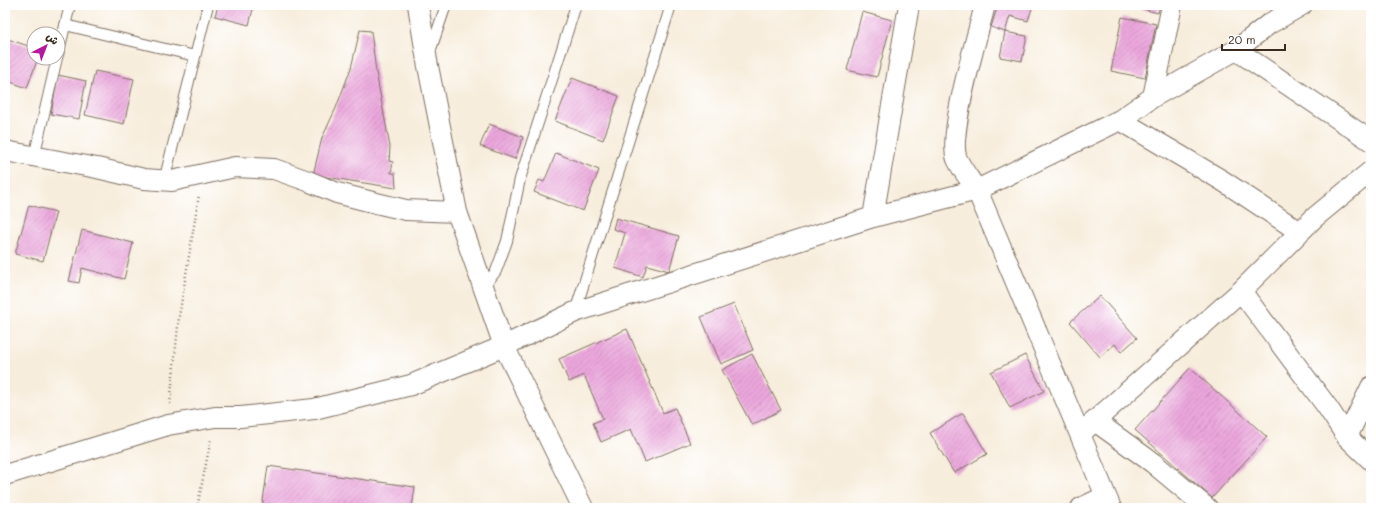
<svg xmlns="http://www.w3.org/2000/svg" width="1376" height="513" font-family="Mali,'Playpen Sans Arabic',sans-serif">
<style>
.building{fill:url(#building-hatch)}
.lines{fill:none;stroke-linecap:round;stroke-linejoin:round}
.service-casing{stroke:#7d6e60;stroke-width:12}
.minor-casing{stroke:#7d6e60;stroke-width:22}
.path{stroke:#7d6e60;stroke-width:2.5;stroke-dasharray:1 3;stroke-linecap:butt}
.service{stroke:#fff;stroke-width:10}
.minor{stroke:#fff;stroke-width:20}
</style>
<defs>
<pattern id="building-hatch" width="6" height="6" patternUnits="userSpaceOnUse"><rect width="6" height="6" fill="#eca7dd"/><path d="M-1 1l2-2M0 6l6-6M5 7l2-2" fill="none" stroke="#c088b3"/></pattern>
</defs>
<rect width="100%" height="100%" fill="#fff"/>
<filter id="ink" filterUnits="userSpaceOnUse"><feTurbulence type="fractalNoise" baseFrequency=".025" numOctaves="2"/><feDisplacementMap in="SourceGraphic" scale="8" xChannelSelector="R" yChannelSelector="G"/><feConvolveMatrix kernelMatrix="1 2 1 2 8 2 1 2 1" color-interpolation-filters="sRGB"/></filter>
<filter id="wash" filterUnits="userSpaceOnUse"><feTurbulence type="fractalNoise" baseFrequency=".012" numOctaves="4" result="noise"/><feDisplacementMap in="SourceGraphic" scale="16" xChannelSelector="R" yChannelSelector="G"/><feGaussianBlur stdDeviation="0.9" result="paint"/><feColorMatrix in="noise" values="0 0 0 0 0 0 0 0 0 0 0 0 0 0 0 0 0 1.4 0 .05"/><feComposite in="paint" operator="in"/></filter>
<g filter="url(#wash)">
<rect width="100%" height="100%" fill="#f7eddc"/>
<g id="blocks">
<path class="building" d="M218,5h36l-5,20 -34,-9z
M998,5h35l-5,16 -18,-5 -5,16 -14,-5z
M1127,5h33l-2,8z
M862,12l30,8 -15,57 -30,-7z
M1122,17l34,7 -11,54 -34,-7z
M360,30l11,1 5,41 14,75 -1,14 4,1 -2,11h4l1,15 -83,-13 9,-37 14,-30 15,-40z
M1005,32l22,4 -5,25 -22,-4z
M5,38l29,10v10h4l-11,30 -22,-8z
M95,71l39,8 -10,45 -39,-9z
M58,75l28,6 -7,38 -28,-5z
M572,78l47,18 -16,44 -48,-19z
M489,124l34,13 -8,22 -35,-13z
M556,153l43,17 -16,41 -49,-19 5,-12 5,2z
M29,205l27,7 -13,49 -28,-7z
M616,218l63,18 -10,35 -22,-6 -4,12 -28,-9 10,-35 -12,-4z
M82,230l51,13 -9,36 -42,-11 -3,15 -10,-2z
M1100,296l37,42 -16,14 -6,-8 -15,13 -30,-35z
M734,304l19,46 -32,14 -20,-47z
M627,329l36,84 12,-5 15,35 -45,19 -14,-33 -30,13 -8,-19 10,-4 -19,-44 -15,7 -10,-23z
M752,354l29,56 -29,15 -30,-55z
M1025,355l19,36 -34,17 -19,-36z
M1190,368l77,69 -55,61 -77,-68z
M963,413l24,41 -33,19 -24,-40z
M268,466l147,21 -3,21h-150z"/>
</g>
</g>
<g filter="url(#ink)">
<use href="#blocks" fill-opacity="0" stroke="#7d6e60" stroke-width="1"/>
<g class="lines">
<defs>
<path id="service" d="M65,25l130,31
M430,52l16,-47
M58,55l12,-50
M34,157l23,-99
M164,181l44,-176
M484,287l12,-16 11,-30 13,-62 56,-174
M575,312l96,-307"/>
<path id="minor" d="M418,5l9,56 30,151 47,134 79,162
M985,5c-7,29 -38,130 -28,154 5,11 14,22 20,31l134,318
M1236,50l135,91
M1153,97l19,-92
M1120,120l103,61 77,51
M5,151l92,17 47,11 28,2 63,-14 39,2 34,12 29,12 39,10 30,7 51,2
M873,217l36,-212
M1241,291l87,117 19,29 24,23
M1095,421l58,42 54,45
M1080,434l161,-143 73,-73 57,-47
M1347,437l24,-50
M5,475l163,-50 47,-8h26l73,-8 97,-24 93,-39 71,-34 298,-95 104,-27 143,-70 33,-23 83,-47 33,-26 33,-19
M1081,508l25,-12"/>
</defs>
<use href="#service" class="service-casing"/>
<use href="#minor" class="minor-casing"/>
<path class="path" d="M170,404l9,-87 20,-122
M197,508l14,-69"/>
<use href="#service" class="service"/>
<use href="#minor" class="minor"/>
</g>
</g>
<rect width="1376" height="513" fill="none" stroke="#fff" stroke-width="20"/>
<g transform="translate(46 46) rotate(42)"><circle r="19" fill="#ffffff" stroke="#b1aaa5"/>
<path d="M0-3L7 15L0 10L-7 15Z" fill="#b5179e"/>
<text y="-6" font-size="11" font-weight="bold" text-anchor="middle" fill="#3b2a1e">ش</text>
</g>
<path d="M1222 44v6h63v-6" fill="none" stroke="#3b2a1e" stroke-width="2"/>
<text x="1228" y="44" font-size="12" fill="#3b2a1e" stroke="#ffffff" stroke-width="3" paint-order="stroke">20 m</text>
</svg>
